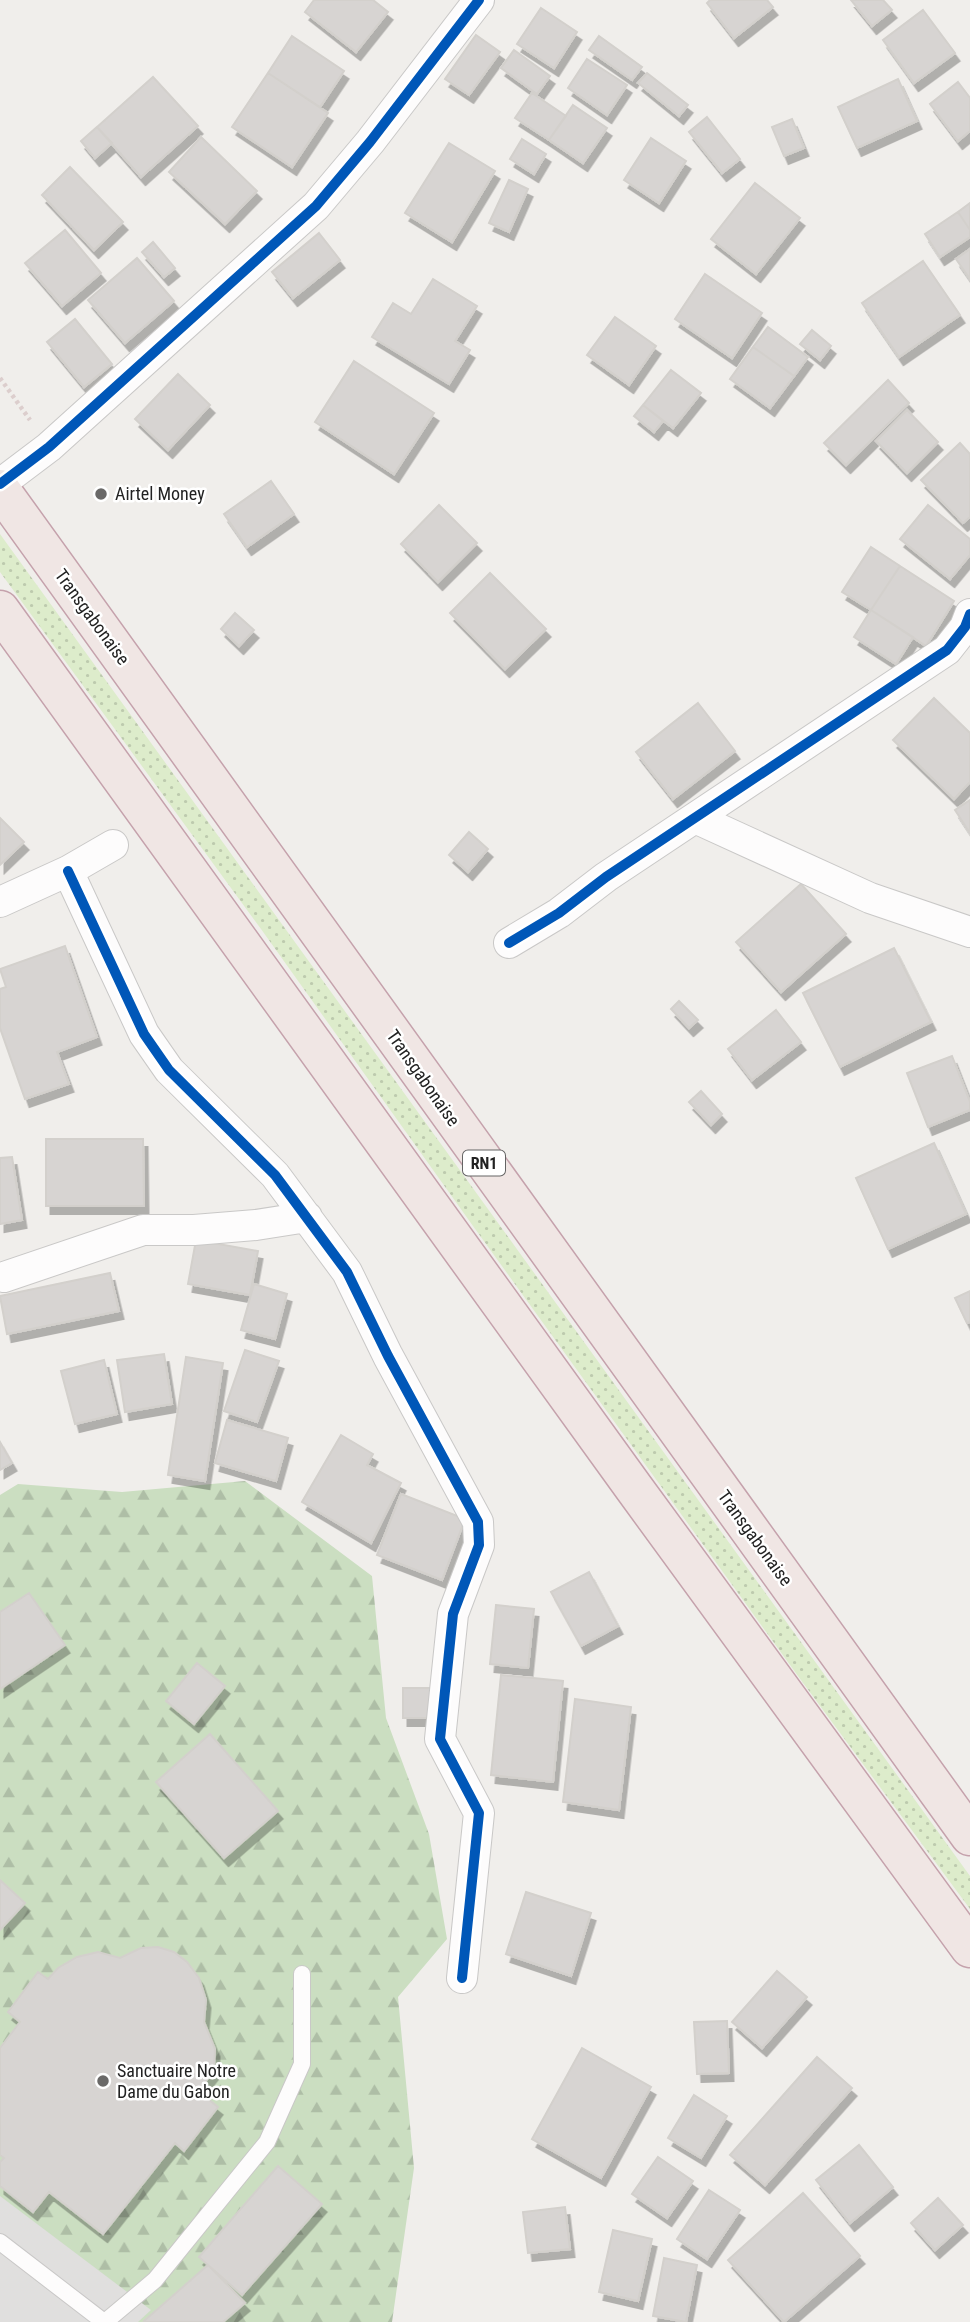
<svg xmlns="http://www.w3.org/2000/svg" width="970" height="2322" font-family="'Roboto Condensed',sans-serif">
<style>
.grass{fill:url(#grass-dots)}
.forest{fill:url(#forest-firs)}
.parking{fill:#e0dfde}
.building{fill:#d7d4d2;stroke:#d3d0cc;stroke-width:2;filter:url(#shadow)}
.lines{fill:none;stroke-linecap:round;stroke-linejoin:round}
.service-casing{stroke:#c9c8c7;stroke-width:18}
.minor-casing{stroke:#c9c8c7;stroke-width:32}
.trunk-casing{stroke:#c5a2ac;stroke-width:41}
.path{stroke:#dccecd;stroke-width:4.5;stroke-dasharray:3.5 3.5;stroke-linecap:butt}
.service{stroke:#fdfcfc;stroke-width:16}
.minor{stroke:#fdfcfc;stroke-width:30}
.trunk{stroke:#f0e6e4;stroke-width:38}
.cycleway-casing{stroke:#fff;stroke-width:15}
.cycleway{stroke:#0057b8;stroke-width:10}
.poi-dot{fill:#6a6968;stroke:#fff;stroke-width:2.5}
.labels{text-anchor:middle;stroke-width:5;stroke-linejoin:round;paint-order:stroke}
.shield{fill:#fff;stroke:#646464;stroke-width:2}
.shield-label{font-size:16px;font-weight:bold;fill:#222}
.poi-label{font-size:18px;fill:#222;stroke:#fff;text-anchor:start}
.street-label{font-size:18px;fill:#222;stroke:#fff}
</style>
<defs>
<pattern id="grass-dots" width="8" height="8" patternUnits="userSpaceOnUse" patternTransform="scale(1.75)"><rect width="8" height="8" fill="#ddeccb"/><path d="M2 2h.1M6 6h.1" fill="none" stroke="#bdcaae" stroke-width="1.8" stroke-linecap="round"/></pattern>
<pattern id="forest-firs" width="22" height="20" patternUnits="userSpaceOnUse" patternTransform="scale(1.75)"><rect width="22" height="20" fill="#cbdec1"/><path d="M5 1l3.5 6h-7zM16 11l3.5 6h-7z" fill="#aebea6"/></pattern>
<filter id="shadow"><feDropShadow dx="4.5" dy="8" stdDeviation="0" flood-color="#0004"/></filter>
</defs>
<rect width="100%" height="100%" fill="#f0eeeb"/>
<path class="grass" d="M0,534l970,1342v33l-172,-233 -325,-450 -212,-297 -261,-357z"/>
<path class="forest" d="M245,1481l127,95 14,142 43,116 18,105 -49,58 16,171 -22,154h-392v-827l18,-11 104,8z"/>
<path class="parking" d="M0,2196l151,114 -13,12h-138z"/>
<path class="building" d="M314,0h59l15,12 -32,40 -51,-40z
M710,0h57l6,7 -39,31 -27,-35z
M851,0h32l9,10 -20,16z
M541,8l36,24 -23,36 -37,-24z
M923,10l32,43 -41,30 -31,-43z
M476,35l24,17 -31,43 -24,-16z
M292,36l52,35 -24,36 -52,-34z
M599,36l43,31 -10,13 -43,-30z
M514,50l36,26 -13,18 -36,-26z
M587,59l40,26 -20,30 -39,-27z
M268,73l60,40 -36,54 -60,-40z
M647,73l41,32 -9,11 -41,-33z
M153,77l45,49 -57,51 -44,-50z
M898,79l19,42 -60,27 -19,-41z
M958,82l12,16v33l-12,10 -28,-37z
M532,93l34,23 -17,24 -34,-22z
M573,105l34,23 -24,35 -34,-23z
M707,117l33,42 -18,14 -33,-41z
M792,119l12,29 -20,8 -12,-29z
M97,127l15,16 -17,15 -14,-17z
M201,137l56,54 -32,33 -56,-52z
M651,138l35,23 -27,42 -35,-23z
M522,139l24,15 -12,20 -24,-15z
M449,143l46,28 -43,71 -47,-29z
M70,167l53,55 -29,28 -52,-55z
M509,180l19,9 -19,43 -20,-9z
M755,183l45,35 -44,56 -45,-35z
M970,203v27l-12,-18z
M958,212l12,18v7l-30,20 -15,-23z
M65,230l36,43 -39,33 -37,-43z
M319,233l21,27 -47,38 -21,-26z
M153,242l22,26 -11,9 -22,-25z
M970,249v30l-14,-20z
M137,258l37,43 -49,42 -37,-43z
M923,261l37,54 -61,42 -37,-54z
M705,274l57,39 -30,45 -57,-39z
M433,279l44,27 -22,35 15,9 -21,34 -77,-47 21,-34 18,11z
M615,317l41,29 -27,39 -42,-30z
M75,319l37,45 -28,23 -37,-45z
M768,327l40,30 -14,19 -41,-29z
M812,330l19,16 -11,14 -20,-16z
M753,347l41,29 -24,32 -40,-29z
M354,361l80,52 -40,61 -79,-52z
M671,370l30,23 -28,35 -30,-23z
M178,374l32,31 -42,45 -33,-31z
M888,380l21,23 -63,62 -22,-22z
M643,405l20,16 -9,11 -20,-16z
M907,410l31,32 -31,31 -31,-32z
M960,443l10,11v63l-7,6 -42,-43z
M271,481l23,33 -47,33 -23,-33z
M439,505l38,38 -39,39 -37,-38z
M928,505l42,34v16l-20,24 -50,-40z
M871,547l29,19 -29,44 -29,-18z
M900,566l54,35 -28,45 -55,-36z
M490,573l56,56 -41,40 -55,-56z
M871,610l42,27 -17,27 -42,-27z
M235,613l19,17 -15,16 -18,-17z
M934,698l36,35v49l-16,17 -61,-59z
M698,703l37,48 -62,48 -37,-47z
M970,800v33l-15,-23z
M0,818l24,24 -24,23z
M469,832l19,17 -20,23 -19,-17z
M801,884l45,50 -65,58 -45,-50z
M65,946l32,91 -40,15 12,32 -44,15 -25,-71v-39l6,-2 -6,-18z
M894,948l37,74 -91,45 -37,-74z
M679,1001l19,19 -9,8 -18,-19z
M776,1010l25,32 -49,38 -24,-31z
M952,1056l18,46v8l-42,17 -21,-54z
M701,1091l21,23 -11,11 -22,-23z
M46,1139h97l1,67h-98z
M934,1143l32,71 -78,35 -32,-71z
M12,1157l10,63 -22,4v-66z
M196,1240l62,11 -8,44 -62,-11z
M110,1273l9,38 -112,23 -7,-38z
M254,1284l33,10 -12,45 -34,-9z
M970,1291v31l-3,1 -12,-25z
M245,1350l34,11 -22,61 -33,-11z
M164,1354l8,50 -47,8 -8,-52z
M186,1357l37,6 -18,118 -37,-6z
M104,1360l13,54 -42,10 -14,-53z
M227,1420l61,18 -12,43 -61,-18z
M341,1435l32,19 -6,11 34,18 -30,60 -69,-41z
M0,1442l12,21 -12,7z
M401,1494l64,25 -23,61 -65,-25z
M589,1572l29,54 -37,20 -30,-54z
M29,1593l36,52 -65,44v-77z
M496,1605l38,4 -6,59 -38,-4z
M197,1663l28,23 -31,38 -28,-23z
M501,1675l62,6 -10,101 -62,-7z
M403,1688h32l1,30h-33z
M575,1699l56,8 -12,103 -56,-8z
M210,1734l68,77 -54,47 -68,-76z
M0,1880l25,23 -25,27z
M526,1892l65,21 -20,63 -65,-22z
M158,1947l16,5 13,10 12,16 7,22 -2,22 11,27 -1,22 -16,20 20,16 -34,44 -9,-8 -72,91 -54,-42 -16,20 -33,-26v-24l4,-4 -4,-3v-107l20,-26 -12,-10 30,-40 10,7 10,-11 19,-11 21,-5 22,6 21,-10z
M777,1971l30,26 -45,51 -30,-26z
M727,2021l2,52 -32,1 -3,-52z
M582,2048l69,39 -50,91 -69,-39z
M817,2057l35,31 -87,97 -35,-30z
M694,2095l33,21 -26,42 -33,-20z
M859,2145l34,42 -43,36 -34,-43z
M658,2157l35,24 -26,37 -35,-24z
M278,2166l44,38 -80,91 -43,-38z
M709,2190l31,20 -33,49 -30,-20z
M803,2193l57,63 -76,66 -56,-62z
M938,2198l25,27 -28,25 -24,-27z
M565,2207l5,42 -42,4 -5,-41z
M613,2230l39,9 -14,62 -39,-9z
M664,2258l33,7 -11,57 -33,-6z
M208,2265l37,38 -22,19h-77l-2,-1z"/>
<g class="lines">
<defs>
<path id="service" d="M0,2242l104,80
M105,2322l50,-42 112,-138 35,-78v-90"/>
<path id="minor" d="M0,484l49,-37 267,-241 54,-64 109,-142
M695,818l175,80 100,34
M68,871l76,163 25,36 106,105 72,97 41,84 90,166 1,23 -26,69 -13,125 39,74 -17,165
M0,902l68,-31 45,-26
M509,943l50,-30 47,-36 341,-227 18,-23 5,-13
M4,1277l139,-47h51l62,-5 51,-8"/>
<path id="trunk" d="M0,489l970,1347
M0,610l634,878 336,460"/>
</defs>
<use href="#service" class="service-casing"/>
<use href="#minor" class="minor-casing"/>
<use href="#trunk" class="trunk-casing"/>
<path class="path" d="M0,378l30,42"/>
<use href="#service" class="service"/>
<use href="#minor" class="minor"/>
<use href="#trunk" class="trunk"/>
<defs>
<path id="cycleway" d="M0,484l49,-37 267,-241 54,-64 109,-142
M68,871l76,163 25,36 106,105 72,97 41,84 90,166 1,23 -26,69 -13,125 39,74 -17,165
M509,943l50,-30 47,-36 341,-227 18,-23 5,-13"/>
</defs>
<use href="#cycleway" class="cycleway-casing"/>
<use href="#cycleway" class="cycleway"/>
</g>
<g class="poi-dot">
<circle cx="101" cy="494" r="7"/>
<circle cx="103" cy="2081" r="7"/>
</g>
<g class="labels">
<rect class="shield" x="463" y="1150.5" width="42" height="25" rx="5"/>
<g class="shield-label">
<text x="484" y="1169">RN1</text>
</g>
<g class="poi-label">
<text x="115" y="500">Airtel Money</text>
<text x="117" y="2077">Sanctuaire Notre<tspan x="117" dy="21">Dame du Gabon</tspan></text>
</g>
<g class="street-label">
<text transform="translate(92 617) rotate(54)" y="6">Transgabonaise</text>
<text transform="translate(423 1078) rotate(55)" y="6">Transgabonaise</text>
<text transform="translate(755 1538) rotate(54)" y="6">Transgabonaise</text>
</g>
</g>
</svg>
